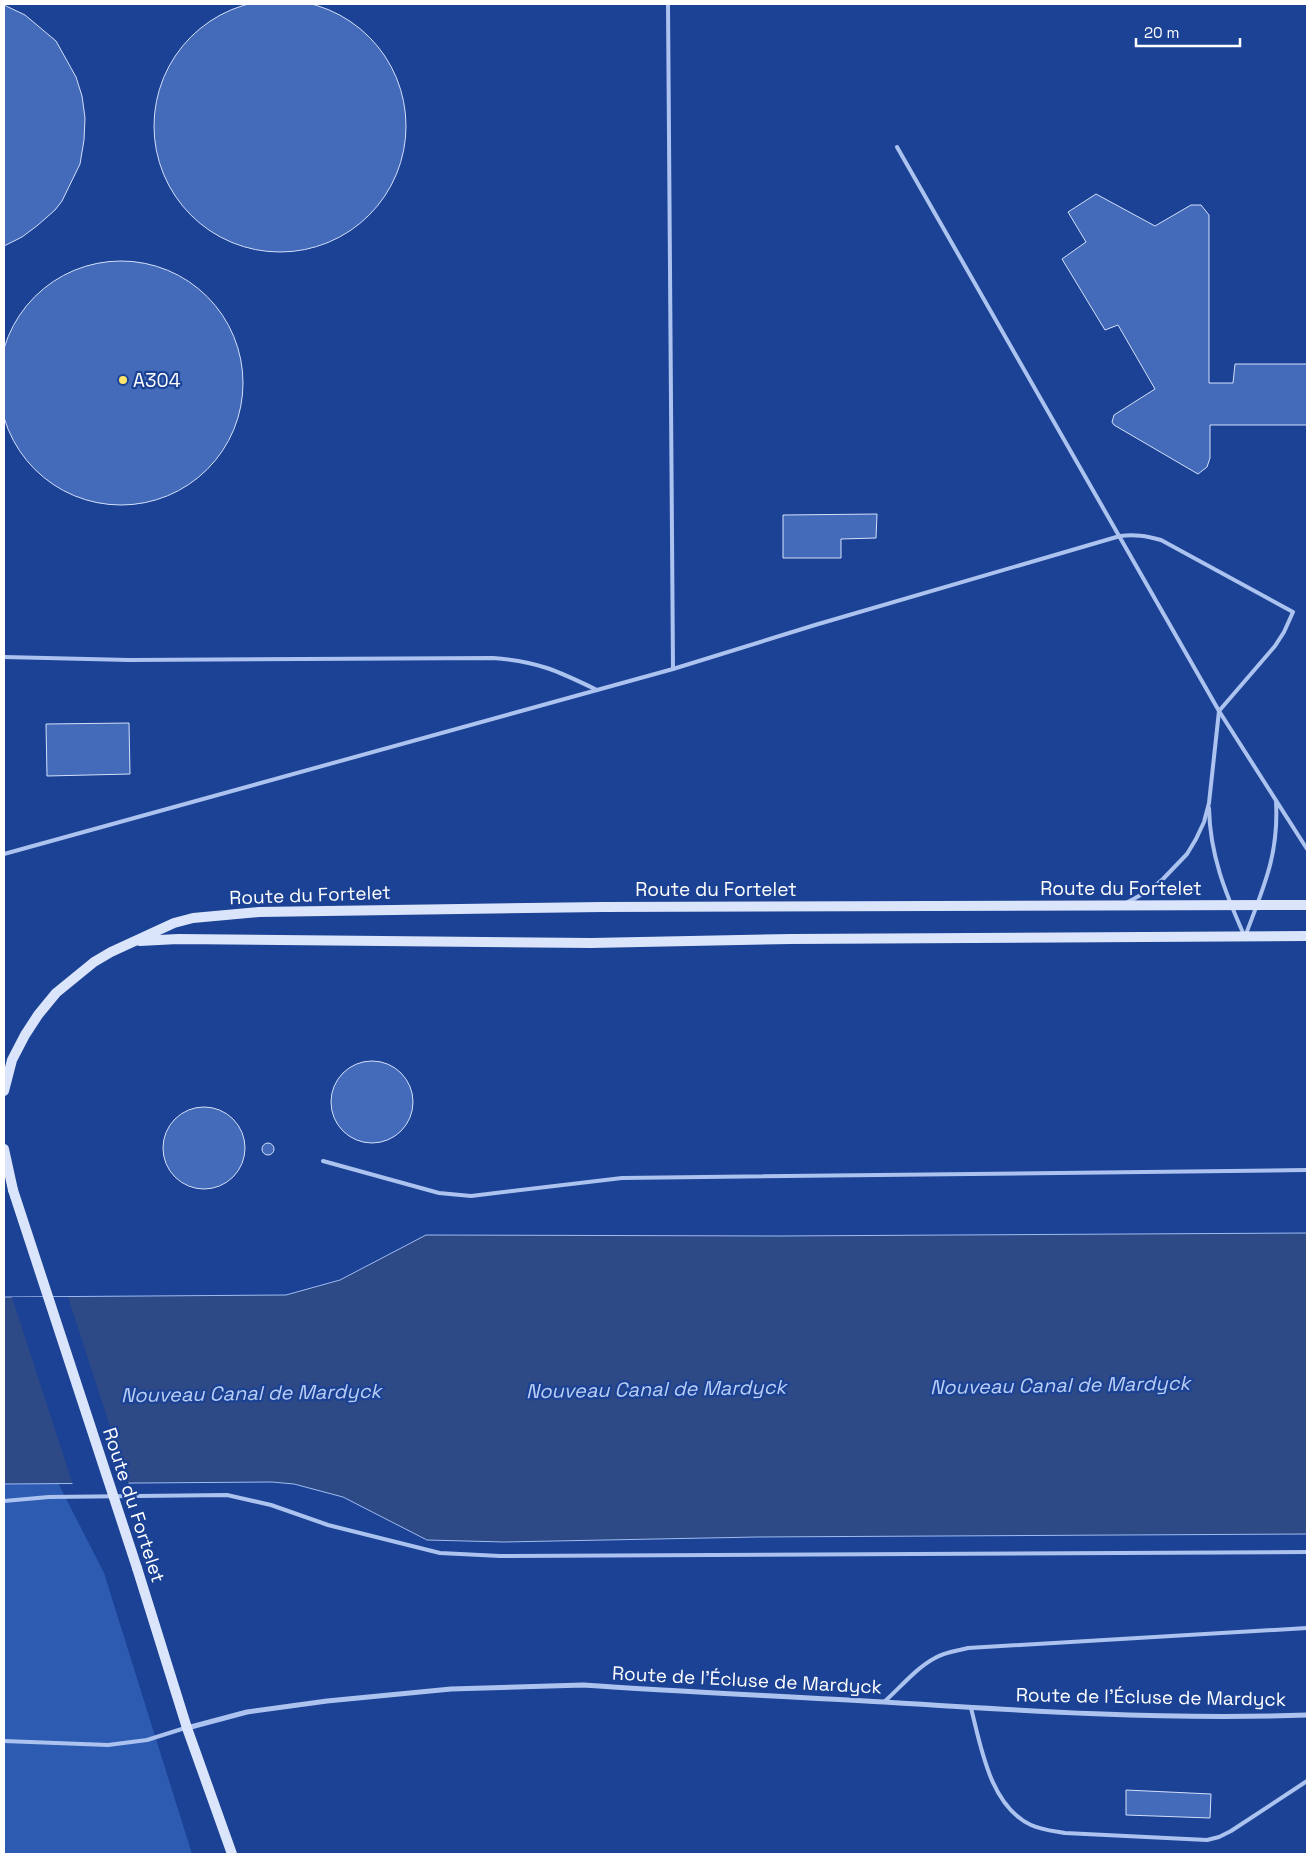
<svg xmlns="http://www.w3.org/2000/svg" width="1311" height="1858" font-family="'Space Grotesk',sans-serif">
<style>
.green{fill:#2e5bb2}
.water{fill:#2d4986;stroke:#a0bcf1}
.pier{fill:#1b4294}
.building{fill:#446bba;stroke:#d3e0fb}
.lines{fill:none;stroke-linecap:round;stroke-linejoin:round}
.service{stroke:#acc3ef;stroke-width:4}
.minor{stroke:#acc3ef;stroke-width:5}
.secondary{stroke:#dae4fb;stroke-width:10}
.secondary-bridge{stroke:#dae4fb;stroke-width:10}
.poi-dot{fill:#ffe56b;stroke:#1b4294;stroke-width:2}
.labels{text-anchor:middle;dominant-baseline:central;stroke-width:4.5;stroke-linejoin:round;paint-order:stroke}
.poi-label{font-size:19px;fill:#fff;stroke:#1b4294;text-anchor:start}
.street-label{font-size:19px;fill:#fff;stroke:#1b4294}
.water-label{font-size:20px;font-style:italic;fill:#b9cef6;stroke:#1b4294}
</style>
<rect width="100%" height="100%" fill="#1b4294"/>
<!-- green -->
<path class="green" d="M 58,1483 L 104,1573 L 192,1854 L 4,1854 L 4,1484 Z"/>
<!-- water -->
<path class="water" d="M 1307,1233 L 1307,1534 L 757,1537 L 504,1542 L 427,1540 L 343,1497 L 294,1484 L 272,1482 L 4,1484 L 4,1297 L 286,1295 L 340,1280 L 426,1235 L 778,1236 Z"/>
<!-- pier -->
<path class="pier" d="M 12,1297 L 68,1297 L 129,1485 L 73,1485 Z"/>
<!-- building -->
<g class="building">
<circle cx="280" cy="126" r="126"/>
<path d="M 4,5 L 25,15 L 56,41 L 76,77 L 82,96 L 85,118 L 84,140 L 80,164 L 62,201 L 55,210 L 38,225 L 22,237 L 4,246 Z"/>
<path d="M 1096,194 L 1155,226 L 1191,205 L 1201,205 L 1209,215 L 1209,383 L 1233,383 L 1235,364 L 1307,364 L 1307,425 L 1210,425 L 1210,458 L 1207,467 L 1198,474 L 1114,425 L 1112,422 L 1114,415 L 1155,389 L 1118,325 L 1105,330 L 1062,259 L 1086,242 L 1068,212 Z"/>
<circle cx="121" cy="383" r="122"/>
<path d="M 877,514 L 876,538 L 841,539 L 841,558 L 783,558 L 783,515 Z"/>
<path d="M 129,723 L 130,774 L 47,776 L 46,724 Z"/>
<circle cx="372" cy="1102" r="41"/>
<circle cx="204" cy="1148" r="41"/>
<circle cx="268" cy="1149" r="6"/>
<path d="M 1126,1790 L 1211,1794 L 1210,1818 L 1126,1815 Z"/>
</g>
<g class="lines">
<!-- service -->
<g class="service">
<path d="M 668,4 L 673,669"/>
<path d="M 897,147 L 1219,711 L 1307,849"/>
<path d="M 4,657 L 129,660 L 493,658 C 537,661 558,671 597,690"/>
<path d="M 1209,808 C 1210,855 1225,892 1244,935"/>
<path d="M 4,854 L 673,669 L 815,625 L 1120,536 C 1135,534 1146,536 1161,540 L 1293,612 L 1284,632 L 1275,646 L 1219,711 L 1209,803 L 1204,822 L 1196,839 L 1187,854 L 1163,879 L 1150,890 L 1126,903"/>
<path d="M 1246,934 C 1264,886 1279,854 1276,801"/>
<path d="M 323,1161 L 439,1193 L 471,1196 L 622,1178 L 1307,1170"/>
<path d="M 4,1501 L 49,1497 L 227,1495 L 271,1505 L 328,1525 L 440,1553 L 500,1556 L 1307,1552"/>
<path d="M 884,1702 C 900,1688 916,1668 935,1658 C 945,1652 957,1651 968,1648 L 1307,1628"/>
<path d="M 971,1708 C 981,1747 990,1806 1031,1825 C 1042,1830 1054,1831 1065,1833 L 1207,1840 L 1219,1837 L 1231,1831 L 1307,1781"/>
<path d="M 4,1741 L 108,1745 L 147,1740 L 185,1728"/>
</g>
<!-- minor -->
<path class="minor" d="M 187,1728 L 247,1712 L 327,1701 L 451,1689 L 583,1685 C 683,1692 784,1696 884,1702 C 1025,1711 1166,1720 1307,1715"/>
<!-- secondary -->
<g class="secondary">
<path d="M 140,941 L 178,939 L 591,943 L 791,939 L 1307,936"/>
<path d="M 4,1091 L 12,1060 L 25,1035 L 38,1015 L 56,993 L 94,962 L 111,952 L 174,923 L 193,918 L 259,912 L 602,907 L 1307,905"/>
<path d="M 4,1149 L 13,1190"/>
<path d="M 137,1568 L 187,1728 L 232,1854"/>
</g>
<!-- secondary-bridge -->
<path class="secondary-bridge" d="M 13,1190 L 137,1568"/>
</g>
<!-- markers -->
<circle class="poi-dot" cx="123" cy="380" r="5"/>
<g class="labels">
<!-- poi labels -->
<g class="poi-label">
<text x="133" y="380">A304</text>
</g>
<!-- street labels -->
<g class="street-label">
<text x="1121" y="888">Route du Fortelet</text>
<text x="716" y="889">Route du Fortelet</text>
<text transform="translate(310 895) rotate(-2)">Route du Fortelet</text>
<text transform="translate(134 1505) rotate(72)">Route du Fortelet</text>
<text transform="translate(747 1680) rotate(3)">Route de l'Écluse de Mardyck</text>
<text transform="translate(1151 1697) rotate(1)">Route de l'Écluse de Mardyck</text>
</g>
<!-- water labels -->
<g class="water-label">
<text transform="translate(1060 1385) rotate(-1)">Nouveau Canal de Mardyck</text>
<text transform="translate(656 1389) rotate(-1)">Nouveau Canal de Mardyck</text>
<text transform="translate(251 1393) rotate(-1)">Nouveau Canal de Mardyck</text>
</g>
</g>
<!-- border -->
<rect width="1311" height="1858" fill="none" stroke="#ffffff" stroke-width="10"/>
<!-- scale -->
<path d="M1136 38v8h104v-8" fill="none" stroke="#ffffff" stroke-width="2.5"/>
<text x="1144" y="38" font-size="15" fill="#ffffff" stroke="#1b4294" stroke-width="4" paint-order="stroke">20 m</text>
</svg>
